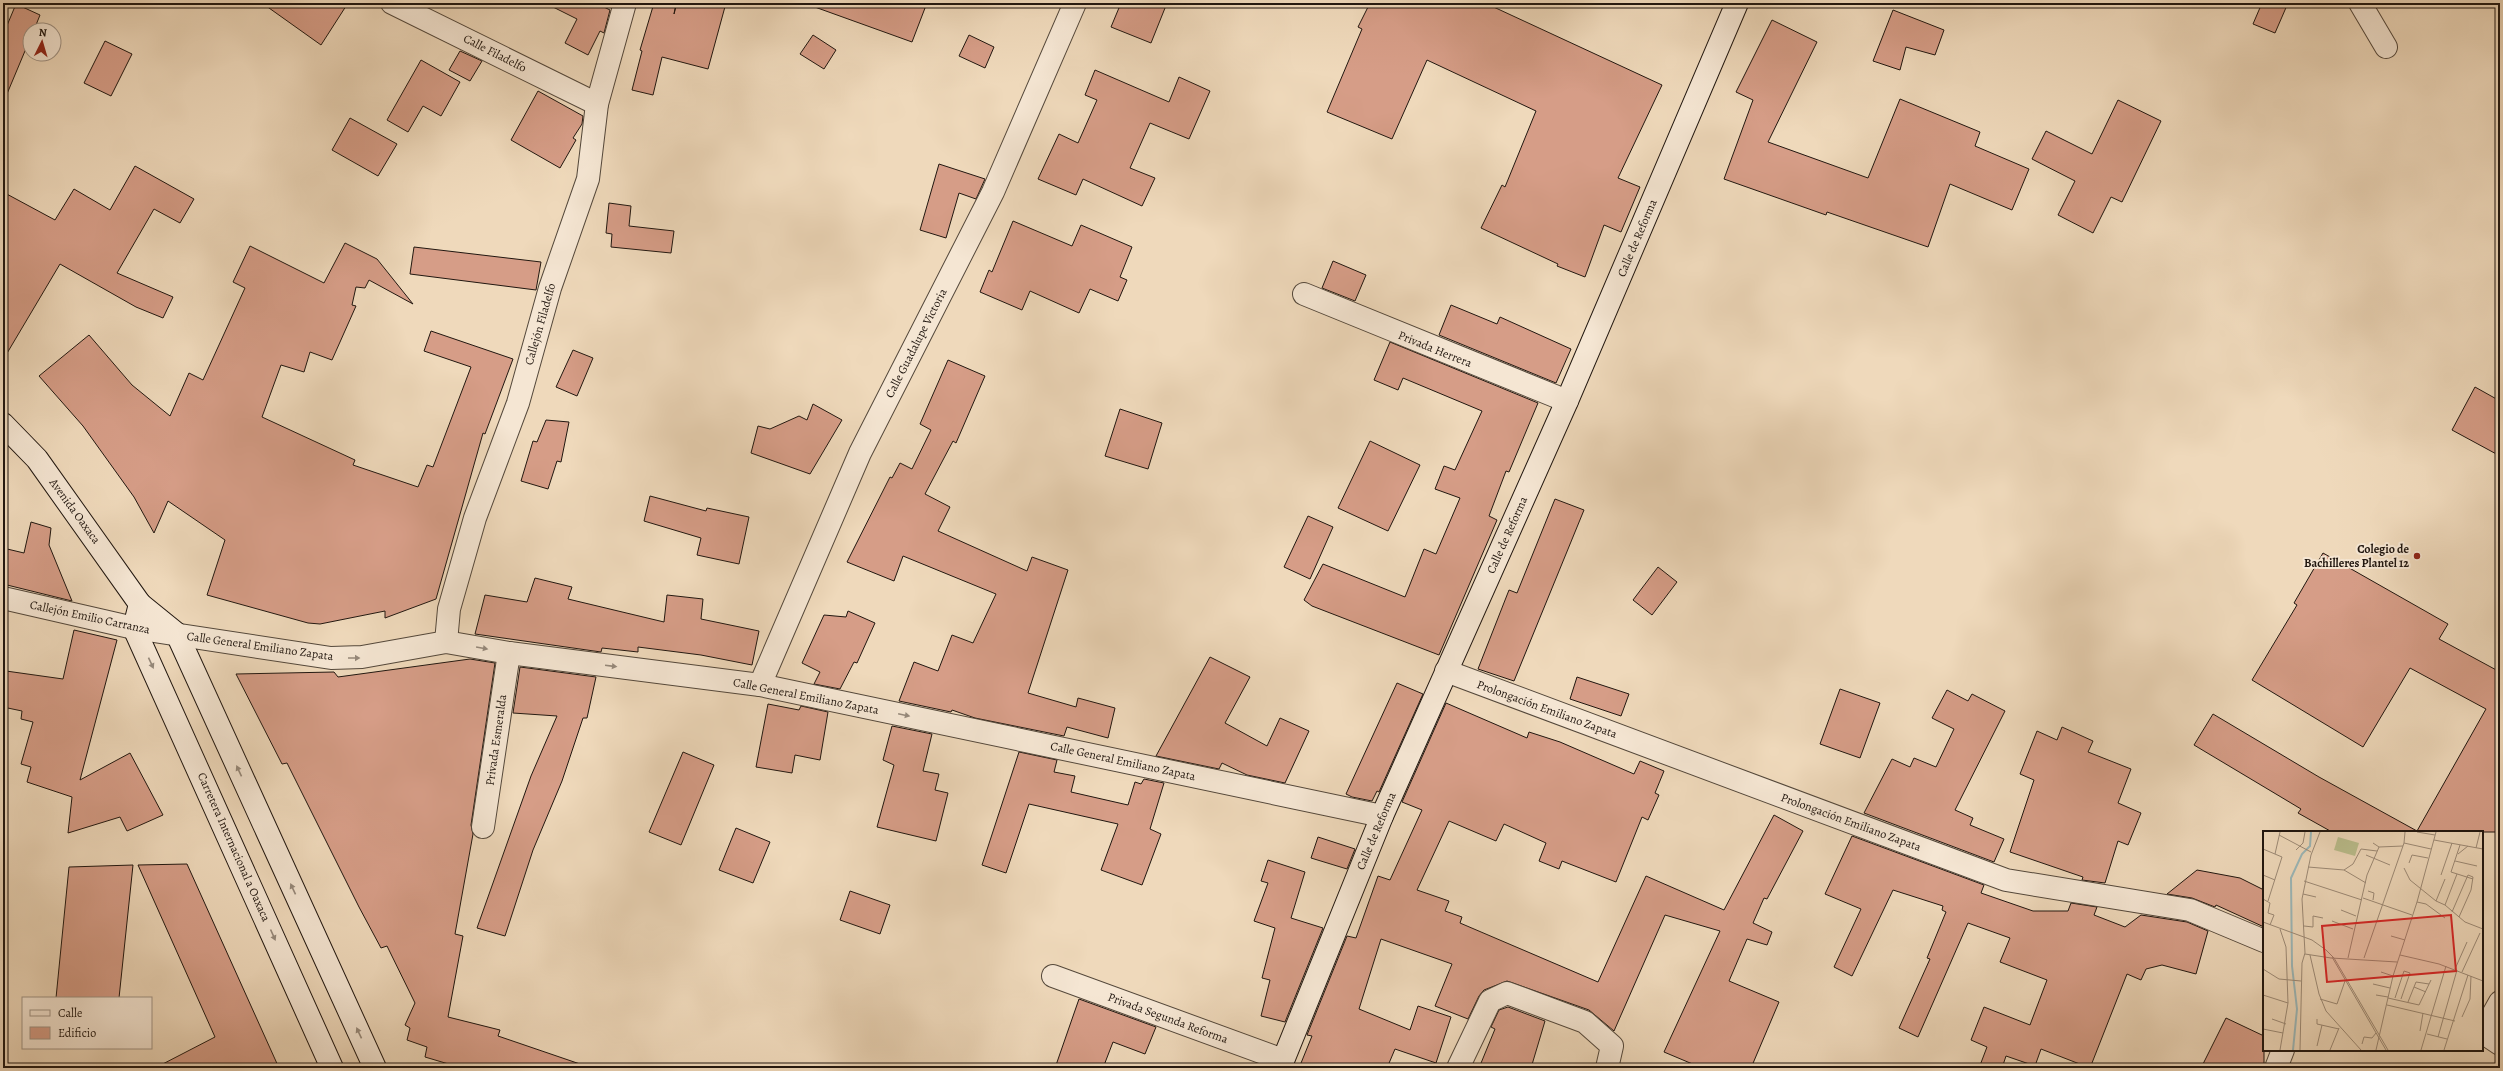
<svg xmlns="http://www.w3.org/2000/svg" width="2503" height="1071" font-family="Alegreya,serif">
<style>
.building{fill:#d69d87;stroke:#211710}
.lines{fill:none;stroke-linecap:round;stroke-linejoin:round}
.street-casing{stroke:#54483b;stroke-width:24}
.secondary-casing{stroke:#211710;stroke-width:24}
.street{stroke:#f5e6d3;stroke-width:22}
.secondary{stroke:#f5e6d3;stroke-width:22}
.oneway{fill:#96897b}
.poi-dot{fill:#8f2418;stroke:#f5e6d3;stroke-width:1.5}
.labels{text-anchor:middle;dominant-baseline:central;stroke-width:4;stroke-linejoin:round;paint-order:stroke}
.street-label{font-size:12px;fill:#211710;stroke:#f5e6d3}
.poi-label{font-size:12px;font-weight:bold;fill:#211710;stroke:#f5e6d3;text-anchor:end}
.inset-river{fill:none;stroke:#9cb8b9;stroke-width:2}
.inset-road{fill:none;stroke:#9d8b77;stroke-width:1}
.view{fill:#d62828;fill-opacity:0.15;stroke:#d62828;stroke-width:2}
.inset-edge{fill:none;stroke:#211710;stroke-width:2}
</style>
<rect width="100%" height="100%" fill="#efd9bb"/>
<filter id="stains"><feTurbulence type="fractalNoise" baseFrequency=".005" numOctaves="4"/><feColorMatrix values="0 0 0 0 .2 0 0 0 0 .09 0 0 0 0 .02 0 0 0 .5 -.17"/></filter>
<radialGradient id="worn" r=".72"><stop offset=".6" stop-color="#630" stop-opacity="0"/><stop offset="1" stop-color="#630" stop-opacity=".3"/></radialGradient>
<!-- building -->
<g class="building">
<path d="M 262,3 L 348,3 L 321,45 Z"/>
<path d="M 545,3 L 596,3 L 610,10 L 604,33 L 600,31 L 588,55 L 565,43 L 577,19 Z"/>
<path d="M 654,3 L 676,3 L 674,14 L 677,3 L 726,3 L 708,69 L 662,57 L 653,95 L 632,90 L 642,51 L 640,50 Z"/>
<path d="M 813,3 L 911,3 L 925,8 L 912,42 L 812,6 Z"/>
<path d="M 1121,3 L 1167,3 L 1151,43 L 1111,27 Z"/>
<path d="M 1370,3 L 1485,3 L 1662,85 L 1618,178 L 1640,187 L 1621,232 L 1604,225 L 1585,277 L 1557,266 L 1558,264 L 1481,228 L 1502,185 L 1505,187 L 1536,111 L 1427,60 L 1392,139 L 1327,112 L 1362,29 L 1358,27 Z"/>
<path d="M 2262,3 L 2288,3 L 2275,33 L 2253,24 Z"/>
<path d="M 16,4 L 40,15 L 34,30 L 30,30 L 30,39 L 4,101 L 3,35 Z"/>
<path d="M 1893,10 L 1944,30 L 1935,55 L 1906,47 L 1900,70 L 1873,61 Z"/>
<path d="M 1772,20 L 1817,42 L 1768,142 L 1868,178 L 1900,99 L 1980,132 L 1975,146 L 2029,169 L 2012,210 L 1950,184 L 1928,247 L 1827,212 L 1826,215 L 1724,179 L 1753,100 L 1736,92 Z"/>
<path d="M 813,35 L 836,50 L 824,69 L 800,54 Z"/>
<path d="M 969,35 L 994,47 L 985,68 L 959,56 Z"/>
<path d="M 105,41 L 132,54 L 111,96 L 84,83 Z"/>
<path d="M 460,51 L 482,61 L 470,81 L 449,70 Z"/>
<path d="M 421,60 L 460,82 L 441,116 L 423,106 L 408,132 L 387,120 Z"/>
<path d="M 1095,70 L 1169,102 L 1179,77 L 1210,91 L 1189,139 L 1150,123 L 1130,168 L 1155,178 L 1142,206 L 1083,179 L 1076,195 L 1038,179 L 1059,134 L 1078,143 L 1097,100 L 1085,95 Z"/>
<path d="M 538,91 L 583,116 L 582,124 L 573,138 L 576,140 L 560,168 L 511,140 Z"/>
<path d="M 2118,100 L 2161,121 L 2122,202 L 2111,197 L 2093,233 L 2058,215 L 2075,181 L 2032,159 L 2046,131 L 2092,154 Z"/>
<path d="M 350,118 L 397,144 L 378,176 L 332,150 Z"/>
<path d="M 939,164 L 985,179 L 976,199 L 959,193 L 946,238 L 920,230 Z"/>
<path d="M 135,166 L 194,199 L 180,223 L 154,209 L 117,273 L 173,297 L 163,318 L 136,307 L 60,264 L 3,360 L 3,192 L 55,220 L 74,189 L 110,210 Z"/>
<path d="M 609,203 L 631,206 L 629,226 L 674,231 L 671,253 L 611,247 L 612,234 L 606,233 Z"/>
<path d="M 1013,221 L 1072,246 L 1081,225 L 1132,247 L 1120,277 L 1127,280 L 1118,301 L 1090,289 L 1079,313 L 1030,291 L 1022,310 L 980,292 L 989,270 L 992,272 Z"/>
<path d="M 345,243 L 377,259 L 413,304 L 369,280 L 365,288 L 356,287 L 352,305 L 356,306 L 332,360 L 310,352 L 304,372 L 281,365 L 262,417 L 355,460 L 353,465 L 418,487 L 427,465 L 433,467 L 471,367 L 424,351 L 431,331 L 513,359 L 485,434 L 483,433 L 436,599 L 385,618 L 385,611 L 320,624 L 308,623 L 207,595 L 225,540 L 168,501 L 154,533 L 134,497 L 83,426 L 39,376 L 89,335 L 132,385 L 170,416 L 189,373 L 203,380 L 245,288 L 233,282 L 250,246 L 324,283 Z"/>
<path d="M 414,247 L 541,262 L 536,290 L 410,274 Z"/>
<path d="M 1333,261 L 1366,275 L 1355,301 L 1322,288 Z"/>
<path d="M 1451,305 L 1497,324 L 1500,317 L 1571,349 L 1556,383 L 1439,335 Z"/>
<path d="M 1390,342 L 1538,403 L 1509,472 L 1506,471 L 1489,516 L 1497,520 L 1439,655 L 1312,606 L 1304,600 L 1323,564 L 1405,597 L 1424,549 L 1436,554 L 1460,498 L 1435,489 L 1444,466 L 1455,470 L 1482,411 L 1403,378 L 1398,390 L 1374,380 Z"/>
<path d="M 573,350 L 593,358 L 577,396 L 556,387 Z"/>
<path d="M 948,360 L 985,376 L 956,443 L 953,441 L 925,494 L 950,507 L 938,531 L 1027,571 L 1032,557 L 1068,570 L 1028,693 L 1076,707 L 1078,698 L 1115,708 L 1108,738 L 1067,727 L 1064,736 L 975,718 L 952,710 L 951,712 L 899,701 L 914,662 L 938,671 L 952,635 L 973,643 L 996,594 L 903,556 L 894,581 L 847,562 L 890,477 L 892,478 L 900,463 L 912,469 L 931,430 L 920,424 Z"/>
<path d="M 2475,387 L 2500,401 L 2500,456 L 2452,430 Z"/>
<path d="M 813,404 L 842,420 L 810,474 L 751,453 L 758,426 L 770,429 L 799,416 L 807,420 Z"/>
<path d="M 1120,409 L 1162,423 L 1148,469 L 1105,456 Z"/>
<path d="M 546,420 L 569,422 L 561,462 L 557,461 L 548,489 L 521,481 L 533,441 L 537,442 Z"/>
<path d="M 1370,441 L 1420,465 L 1388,531 L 1338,508 Z"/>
<path d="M 650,496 L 706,511 L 707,508 L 749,517 L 739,564 L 697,555 L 701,538 L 644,521 Z"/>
<path d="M 1555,499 L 1584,510 L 1514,681 L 1478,669 L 1509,590 L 1517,593 Z"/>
<path d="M 1308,516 L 1333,527 L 1310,579 L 1284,567 Z"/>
<path d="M 31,522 L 51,528 L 49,545 L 72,601 L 3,584 L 3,548 L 24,553 Z"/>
<path d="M 2323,553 L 2448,624 L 2439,639 L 2500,672 L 2500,832 L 2332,832 L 2298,813 L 2301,809 L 2194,745 L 2213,714 L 2319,777 L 2417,831 L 2486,709 L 2410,668 L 2363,747 L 2252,680 L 2297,605 L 2294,603 Z"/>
<path d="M 1658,567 L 1677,582 L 1652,615 L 1633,600 Z"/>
<path d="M 535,578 L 572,587 L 568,599 L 664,622 L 667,595 L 703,599 L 701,619 L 759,631 L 752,665 L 701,655 L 638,647 L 638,652 L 602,648 L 601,652 L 475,634 L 485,595 L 527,602 Z"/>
<path d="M 848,611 L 875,623 L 857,663 L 854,662 L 840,689 L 814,684 L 820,672 L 802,663 L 824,615 L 846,617 Z"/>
<path d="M 74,630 L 117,640 L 80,780 L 130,753 L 163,815 L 127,831 L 120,817 L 68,833 L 72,797 L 27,782 L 31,767 L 21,764 L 33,722 L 21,719 L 22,711 L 3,707 L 3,683 L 6,671 L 63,679 Z"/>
<path d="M 1210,657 L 1250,677 L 1225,723 L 1267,746 L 1280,718 L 1309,731 L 1285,783 L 1247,775 L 1222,763 L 1219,769 L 1156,756 Z"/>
<path d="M 470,659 L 495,663 L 471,825 L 473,834 L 455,934 L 463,936 L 448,1017 L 500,1030 L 498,1036 L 580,1064 L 579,1068 L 462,1068 L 425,1057 L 427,1047 L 407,1040 L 410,1028 L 405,1025 L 415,1003 L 387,946 L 381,948 L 359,907 L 287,763 L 282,764 L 236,674 L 334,672 L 338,677 Z"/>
<path d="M 520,667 L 596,677 L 587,718 L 583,718 L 562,781 L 533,850 L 505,936 L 477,928 L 531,776 L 557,716 L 513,713 Z"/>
<path d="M 1577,677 L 1629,694 L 1621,716 L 1570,699 Z"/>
<path d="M 1397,683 L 1423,694 L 1379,792 L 1377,791 L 1372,801 L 1352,797 L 1346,794 Z"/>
<path d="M 1840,689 L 1880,703 L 1860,758 L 1820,744 Z"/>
<path d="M 1947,690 L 1968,701 L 1972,694 L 2005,711 L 1955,810 L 1973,818 L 1970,825 L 2004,839 L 1994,862 L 1864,813 L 1892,759 L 1910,767 L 1914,758 L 1936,767 L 1954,729 L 1932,718 Z"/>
<path d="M 1446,703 L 1527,738 L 1529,732 L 1560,742 L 1634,774 L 1640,761 L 1664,771 L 1655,793 L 1659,795 L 1648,820 L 1642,817 L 1616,882 L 1562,861 L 1559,869 L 1539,861 L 1546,843 L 1504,824 L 1496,841 L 1449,821 L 1417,890 L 1449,901 L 1445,911 L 1462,917 L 1460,923 L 1598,982 L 1646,876 L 1724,910 L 1774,815 L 1803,831 L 1767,899 L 1764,898 L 1753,923 L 1772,932 L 1767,945 L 1747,939 L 1729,981 L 1779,1002 L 1751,1068 L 1702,1068 L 1664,1052 L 1720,931 L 1665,915 L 1614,1031 L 1589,1010 L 1507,981 L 1484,990 L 1479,996 L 1468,1019 L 1435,1006 L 1452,964 L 1381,939 L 1359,1009 L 1410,1030 L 1418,1006 L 1451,1017 L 1436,1063 L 1395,1049 L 1387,1068 L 1299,1068 L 1312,1036 L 1307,1035 L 1347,936 L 1356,938 L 1378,876 L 1390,880 L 1422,810 L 1402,802 Z"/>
<path d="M 768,704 L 799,710 L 801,706 L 828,712 L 820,760 L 795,755 L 792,773 L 756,767 Z"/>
<path d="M 892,726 L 932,734 L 923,771 L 939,774 L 935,790 L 948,793 L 936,841 L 877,827 L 894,765 L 883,760 Z"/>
<path d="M 2062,727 L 2093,741 L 2088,752 L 2131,769 L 2118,803 L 2141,813 L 2128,845 L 2118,841 L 2105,883 L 2082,880 L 2083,877 L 2010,852 L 2034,780 L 2020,774 L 2037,731 L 2057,740 Z"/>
<path d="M 683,752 L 714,765 L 681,845 L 649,832 Z"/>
<path d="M 1019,752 L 1057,760 L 1054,772 L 1075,776 L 1071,792 L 1128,805 L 1135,782 L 1141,784 L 1144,779 L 1164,783 L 1150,829 L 1161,834 L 1142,885 L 1101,870 L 1118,824 L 1029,804 L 1006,873 L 982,865 Z"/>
<path d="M 736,828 L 770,842 L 753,883 L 719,870 Z"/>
<path d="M 1852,836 L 1984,885 L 1981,893 L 2033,911 L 2068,911 L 2071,903 L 2097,907 L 2094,915 L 2125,927 L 2141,915 L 2187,922 L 2208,931 L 2196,974 L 2162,965 L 2146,969 L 2141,980 L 2127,974 L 2090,1068 L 2041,1049 L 2035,1066 L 2006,1056 L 2002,1068 L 1979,1068 L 1987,1047 L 1971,1040 L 1984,1007 L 2030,1025 L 2047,980 L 2000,962 L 2010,938 L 1968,923 L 1918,1037 L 1899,1028 L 1930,959 L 1927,958 L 1946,912 L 1942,910 L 1943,906 L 1893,890 L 1852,976 L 1834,967 L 1861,909 L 1825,894 Z"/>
<path d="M 1318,837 L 1355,849 L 1347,869 L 1311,858 Z"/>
<path d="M 1268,860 L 1305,872 L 1291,918 L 1323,928 L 1285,1022 L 1261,1016 L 1270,980 L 1262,978 L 1275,928 L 1254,921 L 1268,883 L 1261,881 Z"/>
<path d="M 187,864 L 279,1068 L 155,1068 L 215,1037 L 138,865 Z"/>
<path d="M 133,865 L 119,998 L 56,998 L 69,867 Z"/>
<path d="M 2197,870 L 2240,878 L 2264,890 L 2264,927 L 2216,905 L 2215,907 L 2192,898 L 2167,894 Z"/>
<path d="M 850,891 L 890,905 L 880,934 L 840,920 Z"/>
<path d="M 1079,999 L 1156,1027 L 1145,1054 L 1113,1042 L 1103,1068 L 1055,1068 Z"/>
<path d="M 1508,1007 L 1545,1021 L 1531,1068 L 1479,1068 L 1495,1029 L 1491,1027 L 1499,1010 Z"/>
<path d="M 2226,1018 L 2264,1036 L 2264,1068 L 2201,1068 Z"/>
</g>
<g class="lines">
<!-- street casing -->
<g class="street-casing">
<g id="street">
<path d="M 392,3 L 597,104"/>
<path d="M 2360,3 L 2386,47"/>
<path d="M 1304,294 L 1567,401"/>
<path d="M 3,598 L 134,628 L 331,658 L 362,657 L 446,642 L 509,653 L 760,685 L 1382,816"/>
<path d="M 446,642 L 449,609 L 475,518 L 518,403 L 550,288 L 588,179 L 597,104 L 625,3"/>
<path d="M 1446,671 L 2006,880 L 2190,910 L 2264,941"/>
<path d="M 760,685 L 860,453 L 993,192 L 1075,3"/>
<path d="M 483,827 L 509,653"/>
<path d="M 1053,976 L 1283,1060"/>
<path d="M 2482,1032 L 2500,1044"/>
<path d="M 2483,1032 L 2500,1002"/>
<path d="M 1458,1068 L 1490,1001 L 1507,993 L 1585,1022 L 1612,1046 L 1607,1068"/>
<path d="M 2276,1068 L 2283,1050"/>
</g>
</g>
<!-- secondary casing -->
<g class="secondary-casing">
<g id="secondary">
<path d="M 3,424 L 37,459 L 140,604 L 177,634 L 375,1068"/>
<path d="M 140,604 L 134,628 L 332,1068"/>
<path d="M 1280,1068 L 1382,816 L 1567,401 L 1737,3"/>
</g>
</g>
<!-- street -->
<use href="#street" class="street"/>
<!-- secondary -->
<use href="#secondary" class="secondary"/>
</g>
<!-- one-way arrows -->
<defs><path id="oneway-solid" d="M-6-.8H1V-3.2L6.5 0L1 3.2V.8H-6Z"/></defs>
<g class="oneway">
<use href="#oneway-solid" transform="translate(482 648) rotate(10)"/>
<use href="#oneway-solid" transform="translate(354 658)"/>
<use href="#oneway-solid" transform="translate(151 663) rotate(65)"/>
<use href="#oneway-solid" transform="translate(611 666) rotate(7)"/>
<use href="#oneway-solid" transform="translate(904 715) rotate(12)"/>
<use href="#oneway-solid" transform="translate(239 771) rotate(-115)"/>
<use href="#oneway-solid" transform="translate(293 889) rotate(-115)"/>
<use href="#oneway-solid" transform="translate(273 935) rotate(66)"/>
<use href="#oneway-solid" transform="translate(359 1033) rotate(-115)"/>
</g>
<!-- markers -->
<circle class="poi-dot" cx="2417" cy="556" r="4"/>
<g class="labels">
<!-- street labels -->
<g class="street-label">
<text transform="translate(495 53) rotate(27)">Calle Filadelfo</text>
<text transform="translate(1637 238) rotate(-67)">Calle de Reforma</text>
<text transform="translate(540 324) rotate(-74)">Callejón Filadelfo</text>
<text transform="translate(916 343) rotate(-63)">Calle Guadalupe Victoria</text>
<text transform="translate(1435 349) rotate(22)">Privada Herrera</text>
<text transform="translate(75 511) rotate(54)">Avenida Oaxaca</text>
<text transform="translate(1507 535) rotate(-66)">Calle de Reforma</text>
<text transform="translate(90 617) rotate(12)">Callejón Emilio Carranza</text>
<text transform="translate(260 646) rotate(8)">Calle General Emiliano Zapata</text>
<text transform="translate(806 696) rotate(11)">Calle General Emiliano Zapata</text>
<text transform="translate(1547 709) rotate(20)">Prolongación Emiliano Zapata</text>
<text transform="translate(496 740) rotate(-82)">Privada Esmeralda</text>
<text transform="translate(1123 761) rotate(12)">Calle General Emiliano Zapata</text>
<text transform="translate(1851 822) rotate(20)">Prolongación Emiliano Zapata</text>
<text transform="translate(1376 831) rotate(-67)">Calle de Reforma</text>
<text transform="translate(234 847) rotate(66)">Carretera Internacional a Oaxaca</text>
<text transform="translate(1168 1018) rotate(20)">Privada Segunda Reforma</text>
</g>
<!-- poi labels -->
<g class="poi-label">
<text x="2409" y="549">Colegio de<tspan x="2409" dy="14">Bachilleres Plantel 12</tspan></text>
</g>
</g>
<!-- overview -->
<g transform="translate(2263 831)">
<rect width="220" height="220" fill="#efd9bb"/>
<path d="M 75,6 L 96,12 L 92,25 L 71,19 Z" fill="#bbbf8e"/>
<path class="inset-river" d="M 30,219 L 34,178 L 29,135 L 28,47 L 39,23 L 47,15 L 48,1"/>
<path class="inset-road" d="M 154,1 L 172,4M 16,4 L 48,21M 171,9 L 220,18M 141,12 L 168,18M 197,14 L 188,41 L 210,48M 116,16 L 140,15M 213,17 L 217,1M 0,18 L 19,26 L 5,70M 33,19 L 40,12 L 42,1M 12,23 L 17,1M 195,23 L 205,15M 103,24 L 127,34M 192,30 L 214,35M 146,32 L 149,24 L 165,27M 45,36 L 81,39 L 103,52M 141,37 L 147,49 L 173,70 L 182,74 L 202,91 L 220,98M 81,39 L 90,33 L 98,18 L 114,20M 0,44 L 12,49M 178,44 L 189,12M 41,50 L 99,69M 105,60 L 111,62 L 110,69M 40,63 L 53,66M 100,67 L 149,84M 0,68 L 7,72 L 5,82 L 11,84 L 7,94M 173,70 L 182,48M 154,71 L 163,73 L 182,87M 182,74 L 194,43M 78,79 L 93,85M 189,81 L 205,44 L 210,46 L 208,59 L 196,86M 69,90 L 90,98M 0,91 L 49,109 L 63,119 L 71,127 L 125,219M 41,95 L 50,96 L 50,85 L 60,87M 128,105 L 142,109M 42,123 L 68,127 L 134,131M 47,124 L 56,163 L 63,180 L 98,219M 137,124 L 176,133 L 220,150M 69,126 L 123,219M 85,127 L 104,44 L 116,16 L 110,12M 101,127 L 141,12 L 142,1M 0,138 L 16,148 L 38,150M 192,138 L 204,111M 118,141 L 130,145M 199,141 L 217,102M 110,153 L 127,157M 151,156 L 163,161M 0,164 L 25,172M 113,164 L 125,166M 125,167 L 156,174 L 168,149M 132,167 L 141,140 L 147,142 L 138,168M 57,168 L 74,173 L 82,150M 145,171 L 153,151 L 166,153M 124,174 L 192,190M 199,186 L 207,168 L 208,145M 9,188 L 23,193M 54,188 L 54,193 L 76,198M 0,198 L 20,202M 157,200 L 160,182M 164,203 L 184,208M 175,206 L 194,139M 99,213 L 101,206 L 109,207 L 113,202M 54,215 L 59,194M 17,219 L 25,172 L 23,116 L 17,98M 37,219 L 39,132 L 42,122 L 39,68 L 48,24 L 57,1M 67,219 L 76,197M 113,219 L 130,145 L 154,71 L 173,1M 158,219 L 183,135M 181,219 L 205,144"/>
<path class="view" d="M 188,84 L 193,140 L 64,151 L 59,95 Z"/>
<rect width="220" height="220" class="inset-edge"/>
</g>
<!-- margin -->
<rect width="2503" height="1071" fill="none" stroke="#efd9bb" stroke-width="16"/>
<rect x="4" y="4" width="2495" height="1063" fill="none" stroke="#211710" stroke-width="2"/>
<rect x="8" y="8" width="2487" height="1055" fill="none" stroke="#211710"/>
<!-- legend -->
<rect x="22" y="997" width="130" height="52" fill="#f5e6d3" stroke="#a09385"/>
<rect x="30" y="1010" width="20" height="6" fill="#f5e6d3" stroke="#a09385"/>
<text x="58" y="1017" font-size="12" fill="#211710">Calle</text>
<rect x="30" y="1027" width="20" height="12" fill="#d69d87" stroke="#a09385"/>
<text x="58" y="1037" font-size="12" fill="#211710">Edificio</text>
<!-- north arrow -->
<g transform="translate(42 42) rotate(5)"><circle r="19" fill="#f5e6d3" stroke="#a09385"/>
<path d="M0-3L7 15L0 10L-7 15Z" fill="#8f2418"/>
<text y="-6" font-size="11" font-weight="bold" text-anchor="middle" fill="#211710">N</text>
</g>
<rect width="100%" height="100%" filter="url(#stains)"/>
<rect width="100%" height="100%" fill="url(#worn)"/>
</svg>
